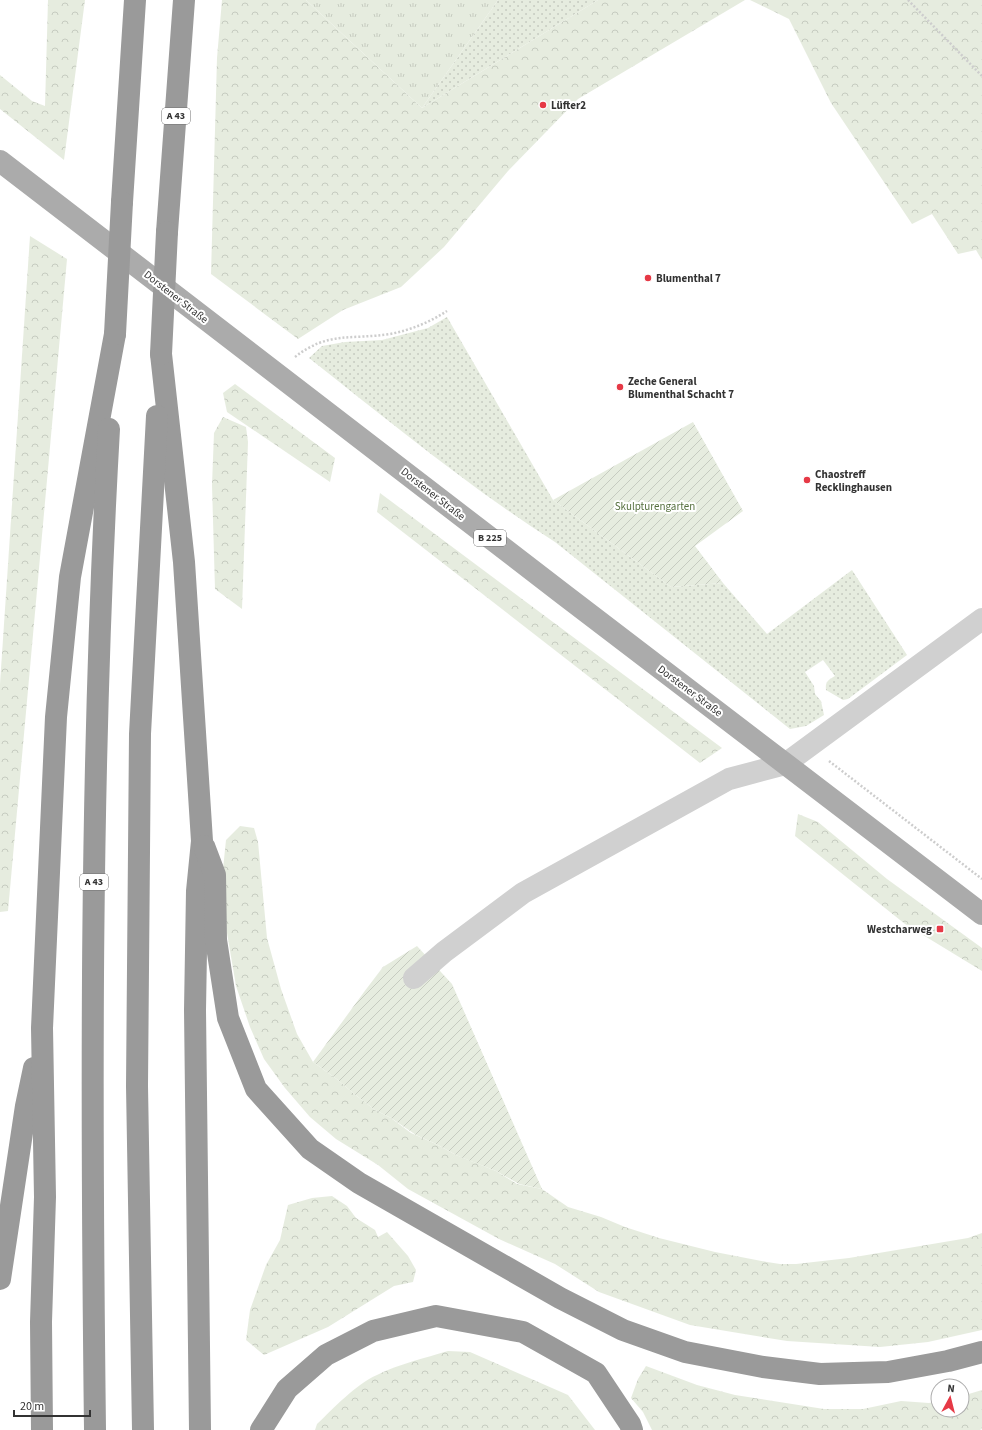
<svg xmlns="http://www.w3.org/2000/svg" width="982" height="1430" font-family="'Source Sans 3',sans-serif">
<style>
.grass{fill:url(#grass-dots)}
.forest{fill:url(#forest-crowns)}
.park{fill:url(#park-tufts)}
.garden{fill:url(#garden-furrows)}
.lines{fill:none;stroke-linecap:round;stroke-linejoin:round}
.path{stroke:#cdcdcd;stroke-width:2.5;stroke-dasharray:2 2;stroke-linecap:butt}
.minor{stroke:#d0d0d0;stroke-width:22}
.major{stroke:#ababab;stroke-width:22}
.highway{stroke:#9a9a9a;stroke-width:22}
.highway-bridge{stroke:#9a9a9a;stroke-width:22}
.poi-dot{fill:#e63946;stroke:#fff;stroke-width:1.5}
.labels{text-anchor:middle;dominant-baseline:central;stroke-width:4;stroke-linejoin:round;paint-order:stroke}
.shield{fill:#fff;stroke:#707070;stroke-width:1}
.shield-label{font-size:10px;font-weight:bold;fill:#333}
.poi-label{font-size:11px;font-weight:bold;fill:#333;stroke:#fff;text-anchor:start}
.street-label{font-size:11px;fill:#333;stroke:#fff}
.park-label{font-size:11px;fill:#56703f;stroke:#fff}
</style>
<defs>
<pattern id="grass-dots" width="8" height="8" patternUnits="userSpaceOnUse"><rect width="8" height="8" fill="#e6ecdf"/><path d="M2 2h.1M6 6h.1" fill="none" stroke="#c6cbc0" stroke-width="1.8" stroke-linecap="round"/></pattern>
<pattern id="forest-crowns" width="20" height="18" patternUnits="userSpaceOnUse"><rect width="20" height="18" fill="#e6ecdf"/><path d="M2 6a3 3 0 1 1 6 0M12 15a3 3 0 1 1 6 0" fill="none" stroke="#c6cbc0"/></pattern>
<pattern id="park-tufts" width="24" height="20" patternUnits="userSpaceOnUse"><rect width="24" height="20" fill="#e6ecdf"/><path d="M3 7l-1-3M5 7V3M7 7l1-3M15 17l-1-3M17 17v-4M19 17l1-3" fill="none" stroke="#c6cbc0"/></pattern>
<pattern id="garden-furrows" width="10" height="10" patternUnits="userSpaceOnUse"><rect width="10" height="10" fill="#e6ecdf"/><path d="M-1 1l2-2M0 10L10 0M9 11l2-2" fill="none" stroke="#c6cbc0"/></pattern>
</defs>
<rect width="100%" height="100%" fill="#fff"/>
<!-- grass -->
<g class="grass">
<path d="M 498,0 L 598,0 L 422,108 Z"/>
<path d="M 447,317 L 553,500 L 671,587 L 723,583 L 767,634 L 852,570 L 907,655 L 848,699 L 843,700 L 826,690 C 825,682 828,680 835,676 L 823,660 L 805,672 L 814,686 L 815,694 L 821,701 L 824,715 L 806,726 L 790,729 L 555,542 C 469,487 389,421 309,358 L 322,346 L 345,342 L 382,340 L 428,328 Z"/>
</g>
<!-- forest -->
<g class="forest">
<path d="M 48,0 L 85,0 L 64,160 L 0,109 L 0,75 L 32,101 L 45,106 Z"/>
<path d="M 222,0 L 306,0 L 422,108 L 598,0 L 745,0 L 578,99 L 508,171 L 444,247 L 401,287 L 343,310 L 298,339 L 211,274 L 217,58 Z"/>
<path d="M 750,0 L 982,0 L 982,260 L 976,250 L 958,254 L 932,214 L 912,224 L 831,103 L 789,19 Z"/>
<path d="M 30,236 L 67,259 L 8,911 L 0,912 L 0,684 Z"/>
<path d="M 235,384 L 335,458 L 330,482 L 227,412 L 223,393 Z"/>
<path d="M 223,417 L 246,427 L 248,442 L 242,609 L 215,589 L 212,485 L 214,433 Z"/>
<path d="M 380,493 L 722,748 L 700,763 L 377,512 Z"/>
<path d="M 798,814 L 818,822 L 887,879 L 982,948 L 982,971 L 905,924 L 795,836 Z"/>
<path d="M 240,826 L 254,828 L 258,842 L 267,938 L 281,989 L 297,1034 L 313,1062 L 338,1080 L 353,1093 L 375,1110 L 391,1118 L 411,1133 L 436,1144 L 456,1155 L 496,1171 L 517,1184 L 542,1189 L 568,1207 L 601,1217 L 625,1227 L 659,1238 L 715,1252 L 767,1262 L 780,1264 L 796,1264 L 849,1258 L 968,1238 L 982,1233 L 982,1330 L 928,1342 L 880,1347 L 787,1341 L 690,1325 L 599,1292 L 555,1264 L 499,1239 L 408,1189 L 378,1165 L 336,1139 L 310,1117 L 285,1088 L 264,1059 L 250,1027 L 236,986 L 226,927 L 223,869 L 226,840 Z"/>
<path d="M 332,1196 L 347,1206 L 356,1218 L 375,1230 L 378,1237 L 387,1232 L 408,1256 L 416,1270 L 413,1282 L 394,1286 L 328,1327 L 264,1355 L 246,1340 L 250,1310 L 266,1265 L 280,1240 L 288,1205 L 312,1198 Z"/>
<path d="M 448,1351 L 470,1352 L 568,1395 L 595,1430 L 315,1430 L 317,1424 C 334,1408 356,1384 377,1375 C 399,1364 425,1358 448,1351 Z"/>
<path d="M 646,1366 L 697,1385 L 735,1395 L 824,1409 L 863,1409 L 901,1401 L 929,1403 L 938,1401 L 938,1410 L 962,1410 L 962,1396 L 982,1390 L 982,1429 L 980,1430 L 652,1430 L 643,1412 L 631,1398 L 638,1379 Z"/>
</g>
<!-- park -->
<path class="park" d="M 306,0 L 498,0 L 422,108 Z"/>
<!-- garden -->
<g class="garden">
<path d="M 693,422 L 743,511 L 695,546 L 723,583 L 671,587 L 553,500 Z"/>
<path d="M 417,946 L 452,984 L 542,1189 L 519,1184 L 496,1171 L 458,1156 L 436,1144 L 416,1135 L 391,1118 L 375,1110 L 353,1093 L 338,1080 L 313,1062 L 364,992 L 383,967 Z"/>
</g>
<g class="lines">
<!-- path -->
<g class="path">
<path d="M 908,0 L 982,76"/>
<path d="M 295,357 C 328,331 352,340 390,334 C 411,330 430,322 447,311"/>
<path d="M 829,761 L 982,879"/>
</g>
<!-- minor -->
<path class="minor" d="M 414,978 L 444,952 L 523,893 L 729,779 L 785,764 L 982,619"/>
<!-- major -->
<path class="major" d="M 0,161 L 563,594 L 982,914"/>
<!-- highway -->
<g class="highway">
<path d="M 122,202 L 135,0"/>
<path d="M 167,232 L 184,0"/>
<path d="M 161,354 L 184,562 L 202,841 L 197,891 L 195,1010 L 200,1430"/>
<path d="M 204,846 L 215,875 L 216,940 L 228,1018 L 256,1089 L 310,1149 L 359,1183 L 560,1298 L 623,1330 L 685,1352 L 763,1367 L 820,1374 L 888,1372 L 948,1361 L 982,1352"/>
<path d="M 0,1279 L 26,1106 L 34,1068"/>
<path d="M 42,1430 L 41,1322 L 45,1197 L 42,1028 L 56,717 L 70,577 L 115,334"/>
<path d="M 95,1430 C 91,1096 90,763 109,429"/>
<path d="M 143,1430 L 137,1086 L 140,734 L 157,416"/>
<path d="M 261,1430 L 287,1389 L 326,1355 L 373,1331 L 436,1316 L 523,1332 L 596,1373 L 630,1424 L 632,1430"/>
</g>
<!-- highway-bridge -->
<g class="highway-bridge">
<path d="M 115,334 L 122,202"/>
<path d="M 161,354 L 167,232"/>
</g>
</g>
<!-- markers -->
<g class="poi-dot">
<circle cx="543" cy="105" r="4"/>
<circle cx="648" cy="278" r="4"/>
<circle cx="620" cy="387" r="4"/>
<circle cx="807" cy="480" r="4"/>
<rect x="936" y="925" width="8" height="8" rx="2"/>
</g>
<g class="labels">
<!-- shield labels -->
<g class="shield">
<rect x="162" y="108" width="28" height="16" rx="3"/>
<rect x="474" y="530" width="32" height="16" rx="3"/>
<rect x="80" y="874" width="28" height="16" rx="3"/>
</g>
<g class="shield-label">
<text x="176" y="116">A 43</text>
<text x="490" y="538">B 225</text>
<text x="94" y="882">A 43</text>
</g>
<!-- poi labels -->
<g class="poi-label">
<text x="551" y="105">Lüfter2</text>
<text x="656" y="278">Blumenthal 7</text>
<text x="628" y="381">Zeche General<tspan x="628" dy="13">Blumenthal Schacht 7</tspan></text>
<text x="815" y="474">Chaostreff<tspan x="815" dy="13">Recklinghausen</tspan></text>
<text x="932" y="929" text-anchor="end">Westcharweg</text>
</g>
<!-- street labels -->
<g class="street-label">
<text transform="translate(176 297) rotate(38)">Dorstener Straße</text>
<text transform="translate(433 494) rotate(38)">Dorstener Straße</text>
<text transform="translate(690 691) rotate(37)">Dorstener Straße</text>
</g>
<!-- park labels -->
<g class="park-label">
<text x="655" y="506">Skulpturengarten</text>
</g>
</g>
<!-- north arrow -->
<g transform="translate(950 1398) rotate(7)"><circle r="19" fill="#ffffff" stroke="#adadad"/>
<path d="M0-3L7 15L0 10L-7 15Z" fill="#e63946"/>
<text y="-6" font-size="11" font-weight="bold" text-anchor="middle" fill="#333333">N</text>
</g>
<!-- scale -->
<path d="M14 1410v6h76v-6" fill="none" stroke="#333333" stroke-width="2"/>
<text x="20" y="1410" font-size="12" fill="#333333" stroke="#ffffff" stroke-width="3" paint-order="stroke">20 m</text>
</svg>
